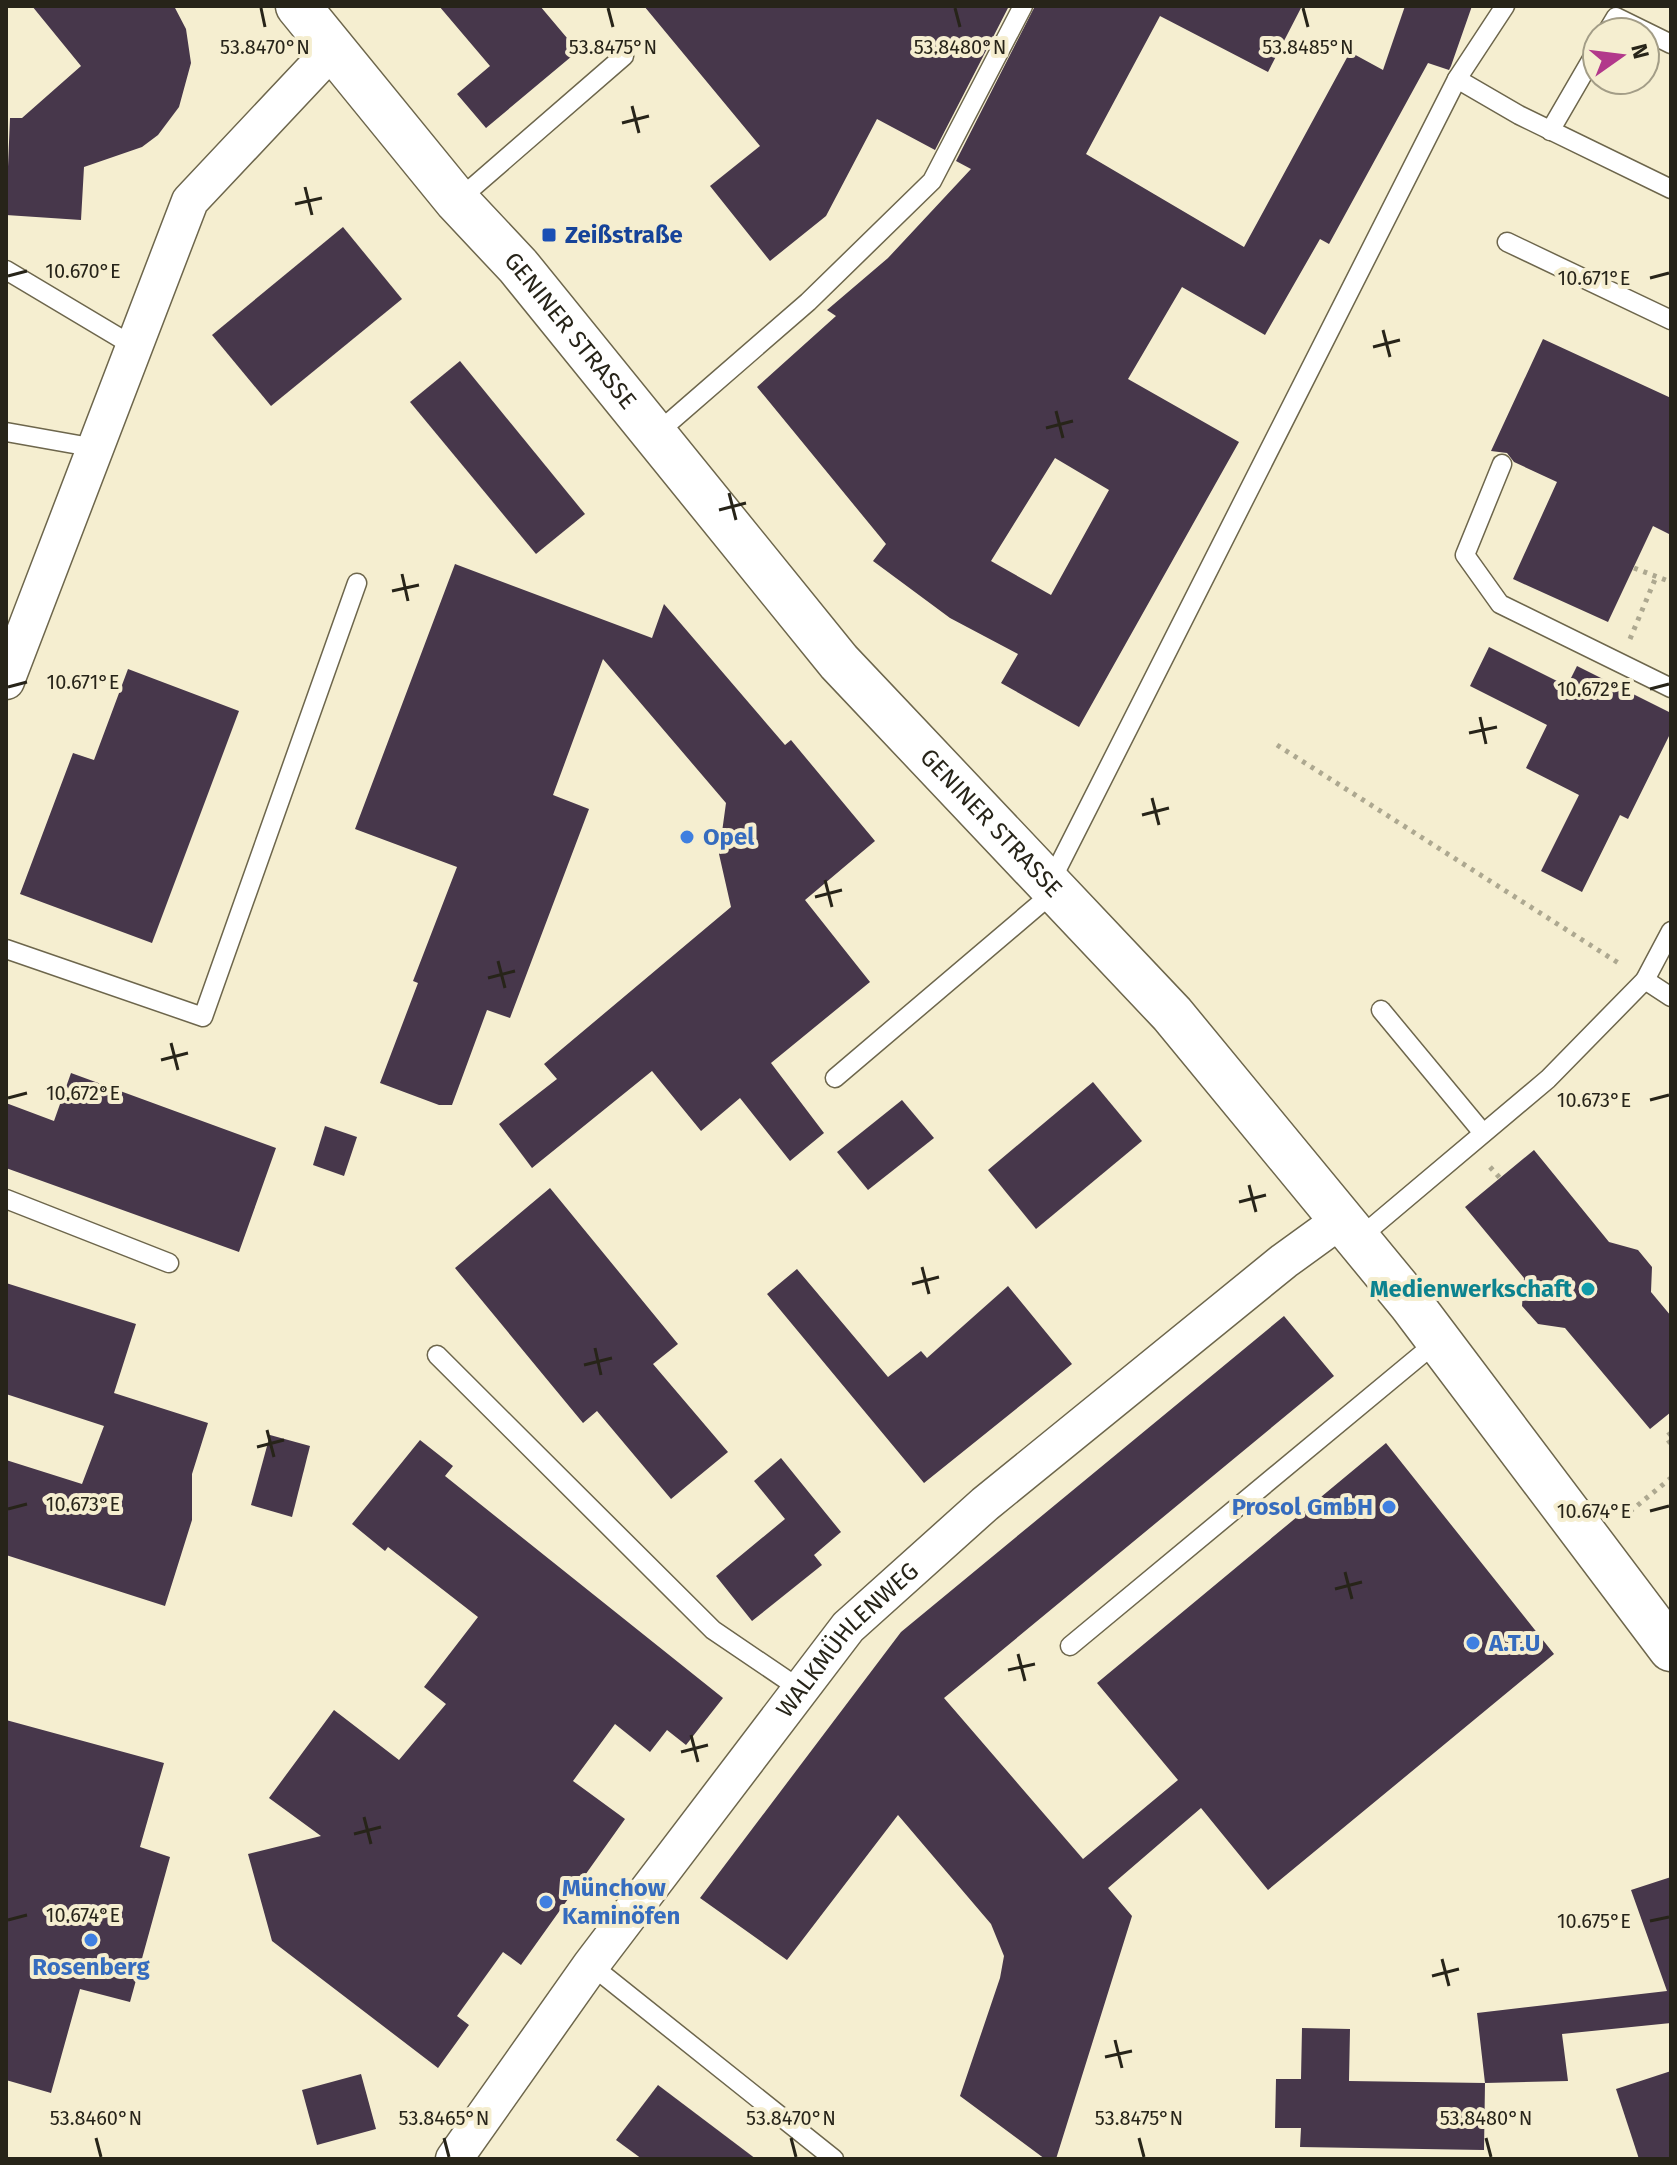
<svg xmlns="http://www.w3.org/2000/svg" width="1677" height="2165" font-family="'Fira Sans',sans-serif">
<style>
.building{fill:#47374b;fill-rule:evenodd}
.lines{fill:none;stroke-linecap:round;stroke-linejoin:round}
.lane-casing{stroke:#6d664c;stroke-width:21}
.street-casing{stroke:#6d664c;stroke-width:39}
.secondary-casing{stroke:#6d664c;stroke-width:47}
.path{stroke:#ada890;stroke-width:5;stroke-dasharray:4 6;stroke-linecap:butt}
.lane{stroke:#fff;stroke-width:18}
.street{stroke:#fff;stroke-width:36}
.secondary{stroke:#fff;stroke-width:44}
.ticks{fill:none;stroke:#272419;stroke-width:3}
.transit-dot{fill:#1a4fb4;stroke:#f5eed0;stroke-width:3}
.shop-dot{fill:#3f7fe0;stroke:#f5eed0;stroke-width:3}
.culture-dot{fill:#0f9aa8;stroke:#f5eed0;stroke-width:3}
.labels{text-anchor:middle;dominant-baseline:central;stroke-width:8;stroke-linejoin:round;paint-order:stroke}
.transit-label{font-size:24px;font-weight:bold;fill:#164399;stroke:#f5eed0;text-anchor:start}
.street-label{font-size:24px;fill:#272419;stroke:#f5eed0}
.shop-label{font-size:24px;font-weight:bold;fill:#366cbe;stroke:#f5eed0;text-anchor:start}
.culture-label{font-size:24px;font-weight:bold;fill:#0d838f;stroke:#f5eed0;text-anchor:end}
.ticks-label{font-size:20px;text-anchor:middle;fill:#272419;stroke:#f5eed0;stroke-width:8;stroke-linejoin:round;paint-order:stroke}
</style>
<rect width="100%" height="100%" fill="#f5eed0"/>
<!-- building -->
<g class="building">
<path d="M 32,6 L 174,6 L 186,29 L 191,63 L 179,107 L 158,135 L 142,147 L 84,167 L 81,220 L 6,215 L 10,118 L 22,118 L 81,66 Z"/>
<path d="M 439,6 L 540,6 L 578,51 L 486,128 L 457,94 L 490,66 Z"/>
<path d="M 644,6 L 1009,6 L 935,150 L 877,119 L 826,216 L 770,261 L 710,186 L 760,146 Z"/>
<path d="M 1035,6 L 1302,6 L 1268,72 L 1160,16 L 1086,154 L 1244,247 L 1350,52 L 1383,70 L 1405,6 L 1472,6 L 1451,66 L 1449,70 L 1428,63 L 1329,244 L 1320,239 L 1265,335 L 1182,287 L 1128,379 L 1239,442 L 1079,727 L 1001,683 L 1018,654 L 950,618 L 873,561 L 886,544 L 757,387 L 836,316 L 827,310 L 888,258 L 971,169 L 956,161 ZM 1055,458 L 1109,490 L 1051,595 L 991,561 Z"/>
<path d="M 343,227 L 402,299 L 271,406 L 212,335 Z"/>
<path d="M 1543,339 L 1671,398 L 1671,535 L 1653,526 L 1608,622 L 1513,579 L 1557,482 L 1514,462 L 1507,453 L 1491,451 Z"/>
<path d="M 460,361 L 585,514 L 536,554 L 410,402 Z"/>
<path d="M 455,564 L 652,638 L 664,604 L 785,745 L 791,740 L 875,841 L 805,900 L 870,982 L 771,1063 L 824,1133 L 790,1161 L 740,1098 L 701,1131 L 652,1071 L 532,1168 L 499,1124 L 557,1079 L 544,1064 L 731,907 L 719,854 L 726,803 L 603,659 L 553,795 L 589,809 L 510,1018 L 487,1010 L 452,1105 L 439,1105 L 380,1083 L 418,983 L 413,981 L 457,867 L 355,829 Z"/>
<path d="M 1489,647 L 1567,686 L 1577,666 L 1671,713 L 1671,732 L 1628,819 L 1620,815 L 1582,892 L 1541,871 L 1579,795 L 1526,768 L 1547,725 L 1470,686 Z"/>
<path d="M 128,669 L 239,711 L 152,943 L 20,894 L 73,753 L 94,760 Z"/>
<path d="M 71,1073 L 276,1148 L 239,1252 L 6,1168 L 6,1103 L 54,1121 Z"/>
<path d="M 1093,1082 L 1142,1141 L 1036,1229 L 988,1170 Z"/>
<path d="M 902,1100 L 934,1138 L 868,1190 L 837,1152 Z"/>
<path d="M 325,1126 L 357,1137 L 344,1176 L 313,1165 Z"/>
<path d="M 1534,1150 L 1609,1242 L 1638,1250 L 1652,1267 L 1651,1292 L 1671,1316 L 1671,1412 L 1650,1429 L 1565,1328 L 1538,1324 L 1522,1306 L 1524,1278 L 1465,1207 Z"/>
<path d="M 550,1188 L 678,1344 L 653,1364 L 728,1452 L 671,1499 L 597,1411 L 583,1423 L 455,1268 Z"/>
<path d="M 797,1269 L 888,1377 L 921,1351 L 927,1358 L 1008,1286 L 1072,1364 L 924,1483 L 767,1294 Z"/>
<path d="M 6,1283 L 136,1324 L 114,1393 L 208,1423 L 192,1474 L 192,1520 L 165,1606 L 6,1555 L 6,1460 L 82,1484 L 104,1426 L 6,1394 Z"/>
<path d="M 1284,1316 L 1334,1376 L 944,1698 L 1083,1859 L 1178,1780 L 1097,1683 L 1386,1443 L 1554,1654 L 1268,1890 L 1201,1808 L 1108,1888 L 1132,1916 L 1056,2159 L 1045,2159 L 960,2096 L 1000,1978 L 1004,1956 L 991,1924 L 898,1815 L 787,1960 L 700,1898 L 901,1632 Z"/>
<path d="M 270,1435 L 310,1446 L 292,1517 L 251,1505 Z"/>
<path d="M 420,1440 L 453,1466 L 445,1476 L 723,1698 L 686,1745 L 667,1730 L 650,1752 L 615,1724 L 573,1781 L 625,1819 L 521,1965 L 503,1952 L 457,2016 L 469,2025 L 438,2068 L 272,1941 L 248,1854 L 321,1836 L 269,1798 L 334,1710 L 399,1760 L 446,1704 L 424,1687 L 478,1617 L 388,1547 L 385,1551 L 352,1524 Z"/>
<path d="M 781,1458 L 841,1532 L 814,1555 L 822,1565 L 752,1621 L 716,1576 L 785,1519 L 754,1481 Z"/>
<path d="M 6,1720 L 164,1763 L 140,1847 L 170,1857 L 130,2002 L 80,1989 L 51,2093 L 6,2080 Z"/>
<path d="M 1671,1877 L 1671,2023 L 1562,2034 L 1568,2081 L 1485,2083 L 1477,2013 L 1667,1991 L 1631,1890 Z"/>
<path d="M 1302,2028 L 1350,2029 L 1349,2081 L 1485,2083 L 1484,2150 L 1300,2147 L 1301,2128 L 1275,2128 L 1276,2079 L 1301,2079 Z"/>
<path d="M 1671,2071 L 1671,2159 L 1639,2159 L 1616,2089 Z"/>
<path d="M 361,2074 L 376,2129 L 317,2145 L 302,2090 Z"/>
<path d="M 658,2085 L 756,2159 L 642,2159 L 616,2140 Z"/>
</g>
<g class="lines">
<!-- lane casing -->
<g class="lane-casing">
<g id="lane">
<path d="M 1607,32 L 1616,17 L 1671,44"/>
<path d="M 1457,79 L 1519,115 L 1671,189"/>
<path d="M 1550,131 L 1597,50"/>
<path d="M 457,201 L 624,56"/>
<path d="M 1507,242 L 1671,320"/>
<path d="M 6,270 L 135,347"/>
<path d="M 6,432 L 96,448"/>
<path d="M 656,434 L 808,302 L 932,181 L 1023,6"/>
<path d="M 1502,464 L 1465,555 L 1500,604 L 1671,688"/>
<path d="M 1050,883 L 1457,79 L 1505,6"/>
<path d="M 6,949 L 203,1017 L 357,583"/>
<path d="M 1645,980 L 1671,997"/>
<path d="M 1381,1010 L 1483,1133"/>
<path d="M 835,1078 L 1055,891"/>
<path d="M 6,1199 L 169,1263"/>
<path d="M 1358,1239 L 1548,1079 L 1645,980 L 1671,931"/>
<path d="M 437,1355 L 713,1630 L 800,1689"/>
<path d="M 1070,1646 L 1439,1340"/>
<path d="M 591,1965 L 834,2159"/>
</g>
</g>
<!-- street casing -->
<g class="street-casing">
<g id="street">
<path d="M 6,681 L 190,201 L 333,49"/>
<path id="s1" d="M 454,2159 L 591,1965 L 848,1627 L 985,1504 L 1284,1261 L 1342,1219"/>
</g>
</g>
<!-- secondary casing -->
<g class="secondary-casing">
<g id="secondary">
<path id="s2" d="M 298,6 L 457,201 L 518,266 L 839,662 L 1172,1014 L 1411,1304 L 1671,1649"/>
</g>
</g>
<!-- path -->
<g class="path">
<path d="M 1634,568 L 1671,582"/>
<path d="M 1630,639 L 1656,577"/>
<path d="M 1277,745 L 1620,964"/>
<path d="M 1490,1167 L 1500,1178"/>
<path d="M 1671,1433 L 1666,1437 L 1671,1444"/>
<path d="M 1622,1518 L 1671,1478"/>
</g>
<!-- lane -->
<use href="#lane" class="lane"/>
<!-- street -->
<use href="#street" class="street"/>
<!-- secondary -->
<use href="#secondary" class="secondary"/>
</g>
<!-- ticks -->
<path class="ticks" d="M 261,8 L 265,27M 608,8 L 613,27M 955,8 L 960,27M 1303,8 L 1308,27M 632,106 L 639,133M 622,123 L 649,116M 305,187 L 312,215M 295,204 L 322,198M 8,276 L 27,271M 1650,278 L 1669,273M 1383,330 L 1390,357M 1373,347 L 1400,340M 1056,411 L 1063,438M 1046,428 L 1073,421M 729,493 L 736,520M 719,510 L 746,503M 402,574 L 408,601M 392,591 L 419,585M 8,687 L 27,682M 1650,689 L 1669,684M 1480,717 L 1486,744M 1469,733 L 1497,727M 1152,798 L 1159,825M 1142,815 L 1169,808M 825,880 L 832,907M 815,897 L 842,890M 498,961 L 505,988M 488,978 L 515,971M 171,1043 L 178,1070M 161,1060 L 188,1053M 8,1098 L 27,1093M 1650,1100 L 1669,1095M 1249,1185 L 1256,1212M 1239,1202 L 1266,1195M 922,1267 L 929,1294M 912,1284 L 939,1277M 595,1348 L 601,1375M 584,1365 L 612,1358M 267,1430 L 274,1457M 257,1447 L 284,1440M 8,1509 L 27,1504M 1650,1511 L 1669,1506M 1345,1572 L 1352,1599M 1335,1589 L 1362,1582M 1018,1654 L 1025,1681M 1008,1670 L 1035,1664M 691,1735 L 698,1762M 681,1752 L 708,1745M 364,1817 L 371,1844M 354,1834 L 381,1827M 8,1920 L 27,1915M 1650,1921 L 1669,1917M 1442,1959 L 1449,1986M 1432,1976 L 1459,1969M 1115,2040 L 1122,2068M 1105,2057 L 1132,2051M 96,2138 L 101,2157M 444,2138 L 449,2157M 791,2138 L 796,2157M 1139,2138 L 1144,2157M 1486,2138 L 1491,2157"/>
<!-- markers -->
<rect class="transit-dot" x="541" y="227" width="16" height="16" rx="4"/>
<g class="shop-dot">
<circle cx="687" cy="837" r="8"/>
<circle cx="1389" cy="1507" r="8"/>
<circle cx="1473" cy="1643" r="8"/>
<circle cx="546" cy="1902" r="8"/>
<circle cx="91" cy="1940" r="8"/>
</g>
<circle class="culture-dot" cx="1588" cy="1289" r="8"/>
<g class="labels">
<!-- transit labels -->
<g class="transit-label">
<text x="565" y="235">Zeißstraße</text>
</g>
<!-- street labels -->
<g class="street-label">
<text stroke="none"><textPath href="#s2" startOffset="424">GENINER STRASSE</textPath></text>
<text stroke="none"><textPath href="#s2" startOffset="1072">GENINER STRASSE</textPath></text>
<text stroke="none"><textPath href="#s1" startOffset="652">WALKMÜHLENWEG</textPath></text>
</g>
<!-- shop labels -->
<g class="shop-label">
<text x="703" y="837">Opel</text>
<text x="1373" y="1507" text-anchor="end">Prosol GmbH</text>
<text x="1489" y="1643">A.T.U</text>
<text x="562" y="1888">Münchow<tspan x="562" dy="28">Kaminöfen</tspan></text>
<text x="91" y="1967" text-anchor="middle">Rosenberg</text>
</g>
<!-- culture labels -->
<g class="culture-label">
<text x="1572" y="1289">Medienwerkschaft</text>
</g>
</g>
<g class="ticks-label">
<text x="265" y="54">53.8470°N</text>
<text x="613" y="54">53.8475°N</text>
<text x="960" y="54">53.8480°N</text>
<text x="1308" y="54">53.8485°N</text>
<text x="83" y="278">10.670°E</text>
<text x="1594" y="285">10.671°E</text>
<text x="83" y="689">10.671°E</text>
<text x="1594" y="696">10.672°E</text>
<text x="83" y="1100">10.672°E</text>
<text x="1594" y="1107">10.673°E</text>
<text x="83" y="1511">10.673°E</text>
<text x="1594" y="1518">10.674°E</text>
<text x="83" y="1922">10.674°E</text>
<text x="1594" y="1928">10.675°E</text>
<text x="96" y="2125">53.8460°N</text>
<text x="444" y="2125">53.8465°N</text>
<text x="791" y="2125">53.8470°N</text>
<text x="1139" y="2125">53.8475°N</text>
<text x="1486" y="2125">53.8480°N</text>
</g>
<!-- border -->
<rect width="1677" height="2165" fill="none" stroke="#272419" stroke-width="16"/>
<!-- north arrow -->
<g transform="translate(1621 56) rotate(76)"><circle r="38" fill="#f5eed0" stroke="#a39d87" stroke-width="2"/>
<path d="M0-6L14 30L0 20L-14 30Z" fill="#b2388b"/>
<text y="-12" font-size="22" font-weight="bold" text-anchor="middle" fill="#272419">N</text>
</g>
</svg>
